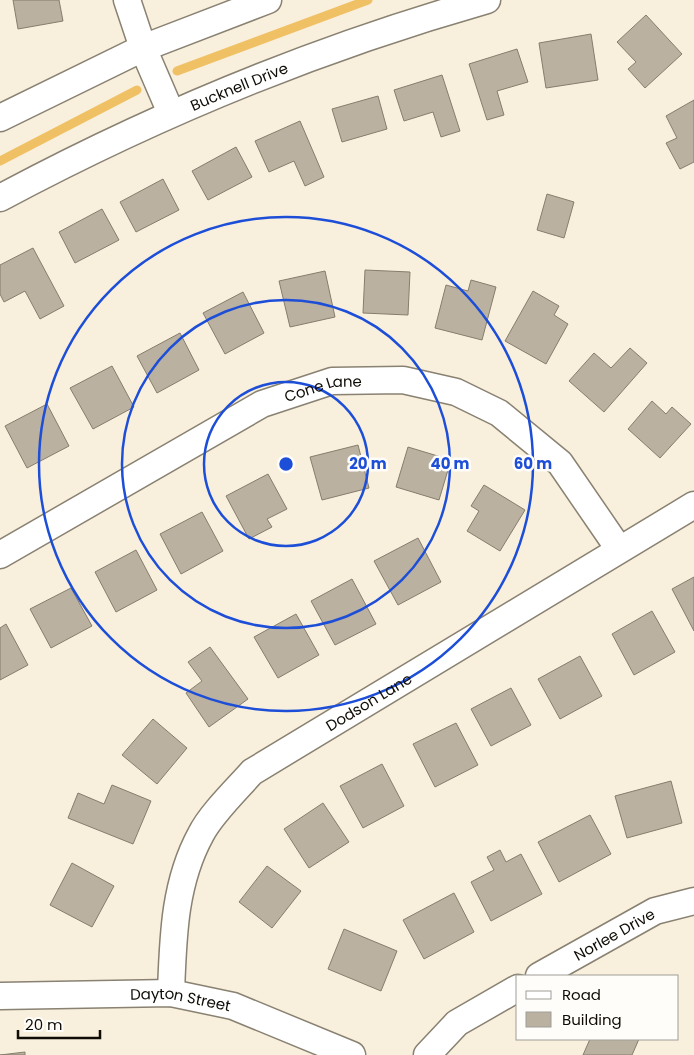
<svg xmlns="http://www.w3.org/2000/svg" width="694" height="1055" font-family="Poppins,sans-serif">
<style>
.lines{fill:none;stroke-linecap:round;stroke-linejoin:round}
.stream{stroke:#f0c164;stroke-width:9}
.building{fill:#bab1a0;stroke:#867d6d}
.minor-casing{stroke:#898171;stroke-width:29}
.minor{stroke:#fff;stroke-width:26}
.ring{fill:none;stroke:#1d4ed8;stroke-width:2.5}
.labels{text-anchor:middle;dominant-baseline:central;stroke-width:5;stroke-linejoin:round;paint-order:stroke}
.street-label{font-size:15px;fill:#0f0c06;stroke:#fffdf9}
.centre{fill:#1d4ed8;stroke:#fffdf9;stroke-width:2.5}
.ring-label{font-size:15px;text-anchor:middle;font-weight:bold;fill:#1d4ed8;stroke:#fffdf9;stroke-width:5;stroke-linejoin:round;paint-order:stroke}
</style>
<rect width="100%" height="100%" fill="#f8efdd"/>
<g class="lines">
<!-- stream -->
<g class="stream">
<path d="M 177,71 L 368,0"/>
<path d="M 0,161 L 137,90"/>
</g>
</g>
<!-- building -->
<g class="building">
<path d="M 13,0 L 59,0 L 63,21 L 18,29 Z"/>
<path d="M 646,15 L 682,54 L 645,88 L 628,69 L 636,62 L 617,42 Z"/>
<path d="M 591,34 L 598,80 L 546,88 L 539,43 Z"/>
<path d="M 517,49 L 528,82 L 497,91 L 504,115 L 487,120 L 469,64 Z"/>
<path d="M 442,75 L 460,131 L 441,137 L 433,112 L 404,121 L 394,90 Z"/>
<path d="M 378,96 L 387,129 L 342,142 L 332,109 Z"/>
<path d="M 694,100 L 694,162 L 680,169 L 666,143 L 677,138 L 666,116 Z"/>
<path d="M 300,121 L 324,177 L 305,186 L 294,161 L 269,172 L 255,141 Z"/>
<path d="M 236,147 L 252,177 L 208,200 L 192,171 Z"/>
<path d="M 163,179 L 179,210 L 136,232 L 120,202 Z"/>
<path d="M 547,194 L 574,202 L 564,238 L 537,230 Z"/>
<path d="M 102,209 L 119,240 L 75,263 L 59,232 Z"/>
<path d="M 33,248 L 64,306 L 40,319 L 25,291 L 4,302 L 0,294 L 0,265 Z"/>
<path d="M 365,270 L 410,272 L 408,315 L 363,313 Z"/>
<path d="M 325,271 L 335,317 L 290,327 L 279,281 Z"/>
<path d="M 471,280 L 496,287 L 482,340 L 435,328 L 446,285 L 468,291 Z"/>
<path d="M 533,291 L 559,306 L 554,315 L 568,324 L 546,364 L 505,341 Z"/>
<path d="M 243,292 L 264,333 L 225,354 L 203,313 Z"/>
<path d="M 180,333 L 199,370 L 157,393 L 137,356 Z"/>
<path d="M 630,348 L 647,363 L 604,412 L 569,381 L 594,353 L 611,368 Z"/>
<path d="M 112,366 L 134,407 L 93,429 L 70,388 Z"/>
<path d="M 652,401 L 666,414 L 672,407 L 691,424 L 660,458 L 628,429 Z"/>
<path d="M 47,404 L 69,446 L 27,468 L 5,426 Z"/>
<path d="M 358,445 L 369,488 L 322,500 L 310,457 Z"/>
<path d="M 408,447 L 451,460 L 439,500 L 396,487 Z"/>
<path d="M 268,474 L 287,509 L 267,519 L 272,527 L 249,539 L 226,496 Z"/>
<path d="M 484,485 L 525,510 L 500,551 L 467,531 L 479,511 L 471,506 Z"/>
<path d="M 202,512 L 223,551 L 181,574 L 160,534 Z"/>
<path d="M 418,538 L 441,582 L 398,605 L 374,561 Z"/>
<path d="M 136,550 L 157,590 L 116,612 L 95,572 Z"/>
<path d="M 694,577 L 694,631 L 672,589 Z"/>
<path d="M 352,579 L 376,624 L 335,645 L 311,601 Z"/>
<path d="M 71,588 L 92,626 L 51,648 L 30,609 Z"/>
<path d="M 652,611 L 675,652 L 634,675 L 612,634 Z"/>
<path d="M 296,614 L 319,655 L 278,678 L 254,637 Z"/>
<path d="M 6,624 L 28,665 L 0,680 L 0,628 Z"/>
<path d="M 210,647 L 248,699 L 209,727 L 186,693 L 202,681 L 188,662 Z"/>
<path d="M 580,656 L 602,696 L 560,719 L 538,679 Z"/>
<path d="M 511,688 L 531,725 L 491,746 L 471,709 Z"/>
<path d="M 153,719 L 187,748 L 157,784 L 122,755 Z"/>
<path d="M 456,723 L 478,765 L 435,787 L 413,744 Z"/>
<path d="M 382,764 L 404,806 L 363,828 L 340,786 Z"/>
<path d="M 671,781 L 682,823 L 627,838 L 615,796 Z"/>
<path d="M 112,785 L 151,801 L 133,844 L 68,818 L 78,793 L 104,804 Z"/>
<path d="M 323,803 L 349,842 L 309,868 L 284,829 Z"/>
<path d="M 590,815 L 611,854 L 559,882 L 538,842 Z"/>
<path d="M 500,850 L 506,862 L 521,854 L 542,894 L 491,921 L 471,882 L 494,870 L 487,857 Z"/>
<path d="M 72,863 L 114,886 L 92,927 L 50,905 Z"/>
<path d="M 267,866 L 301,891 L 272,928 L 239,902 Z"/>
<path d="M 454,893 L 474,932 L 424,959 L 403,920 Z"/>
<path d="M 344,929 L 397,951 L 381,991 L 328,969 Z"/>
<path d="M 590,1039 L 639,1039 L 632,1055 L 583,1055 Z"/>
<path d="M 25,1052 L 25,1055 L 0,1055 Z"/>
</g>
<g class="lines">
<!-- minor casing -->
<g class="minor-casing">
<g id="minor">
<path d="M 127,0 L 143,48 L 171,113"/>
<path d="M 0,118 L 143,48 L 268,0"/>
<path id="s1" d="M 0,198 C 155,115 318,48 487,0"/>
<path id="s2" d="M 0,555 L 262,404 L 332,381 L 403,380 L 456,392 L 499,413 L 560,463 L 619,549"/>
<path id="s3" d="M 539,976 L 655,911 L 694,901"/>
<path id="s4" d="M 171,993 C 173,938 174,883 201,834 C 211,814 237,789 252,772 L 694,505"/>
<path id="s5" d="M 0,996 L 171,993 L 233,1006 L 352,1055"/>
<path d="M 427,1055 L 457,1023 L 518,988"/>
</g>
</g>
<!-- minor -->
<use href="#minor" class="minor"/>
</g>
<!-- distance rings -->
<g class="ring">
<circle cx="286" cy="464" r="82"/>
<circle cx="286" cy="464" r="164"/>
<circle cx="286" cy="464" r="247"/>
</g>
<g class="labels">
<!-- street labels -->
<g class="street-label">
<text stroke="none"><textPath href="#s1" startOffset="264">Bucknell Drive</textPath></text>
<text stroke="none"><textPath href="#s2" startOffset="366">Cone Lane</textPath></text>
<text stroke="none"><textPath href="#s4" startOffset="380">Dodson Lane</textPath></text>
<text stroke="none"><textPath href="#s3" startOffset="86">Norlee Drive</textPath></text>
<text stroke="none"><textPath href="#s5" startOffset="181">Dayton Street</textPath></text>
</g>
</g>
<circle cx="286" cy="464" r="8" class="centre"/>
<g class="ring-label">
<text x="368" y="469">20 m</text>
<text x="450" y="469">40 m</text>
<text x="533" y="469">60 m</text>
</g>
<!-- legend -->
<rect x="516" y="975" width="162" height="65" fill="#fffdf9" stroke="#9f9d98"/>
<rect x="526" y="991" width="25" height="8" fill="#ffffff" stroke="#9f9d98"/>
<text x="562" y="1000" font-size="15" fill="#0f0c06">Road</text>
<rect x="526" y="1012" width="25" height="15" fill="#bab1a0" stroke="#9f9d98"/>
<text x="562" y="1025" font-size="15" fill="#0f0c06">Building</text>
<!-- scale -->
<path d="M18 1030v8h82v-8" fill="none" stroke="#0f0c06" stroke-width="2.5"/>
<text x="25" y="1030" font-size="15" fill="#0f0c06" stroke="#fffdf9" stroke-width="4" paint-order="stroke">20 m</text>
</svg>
